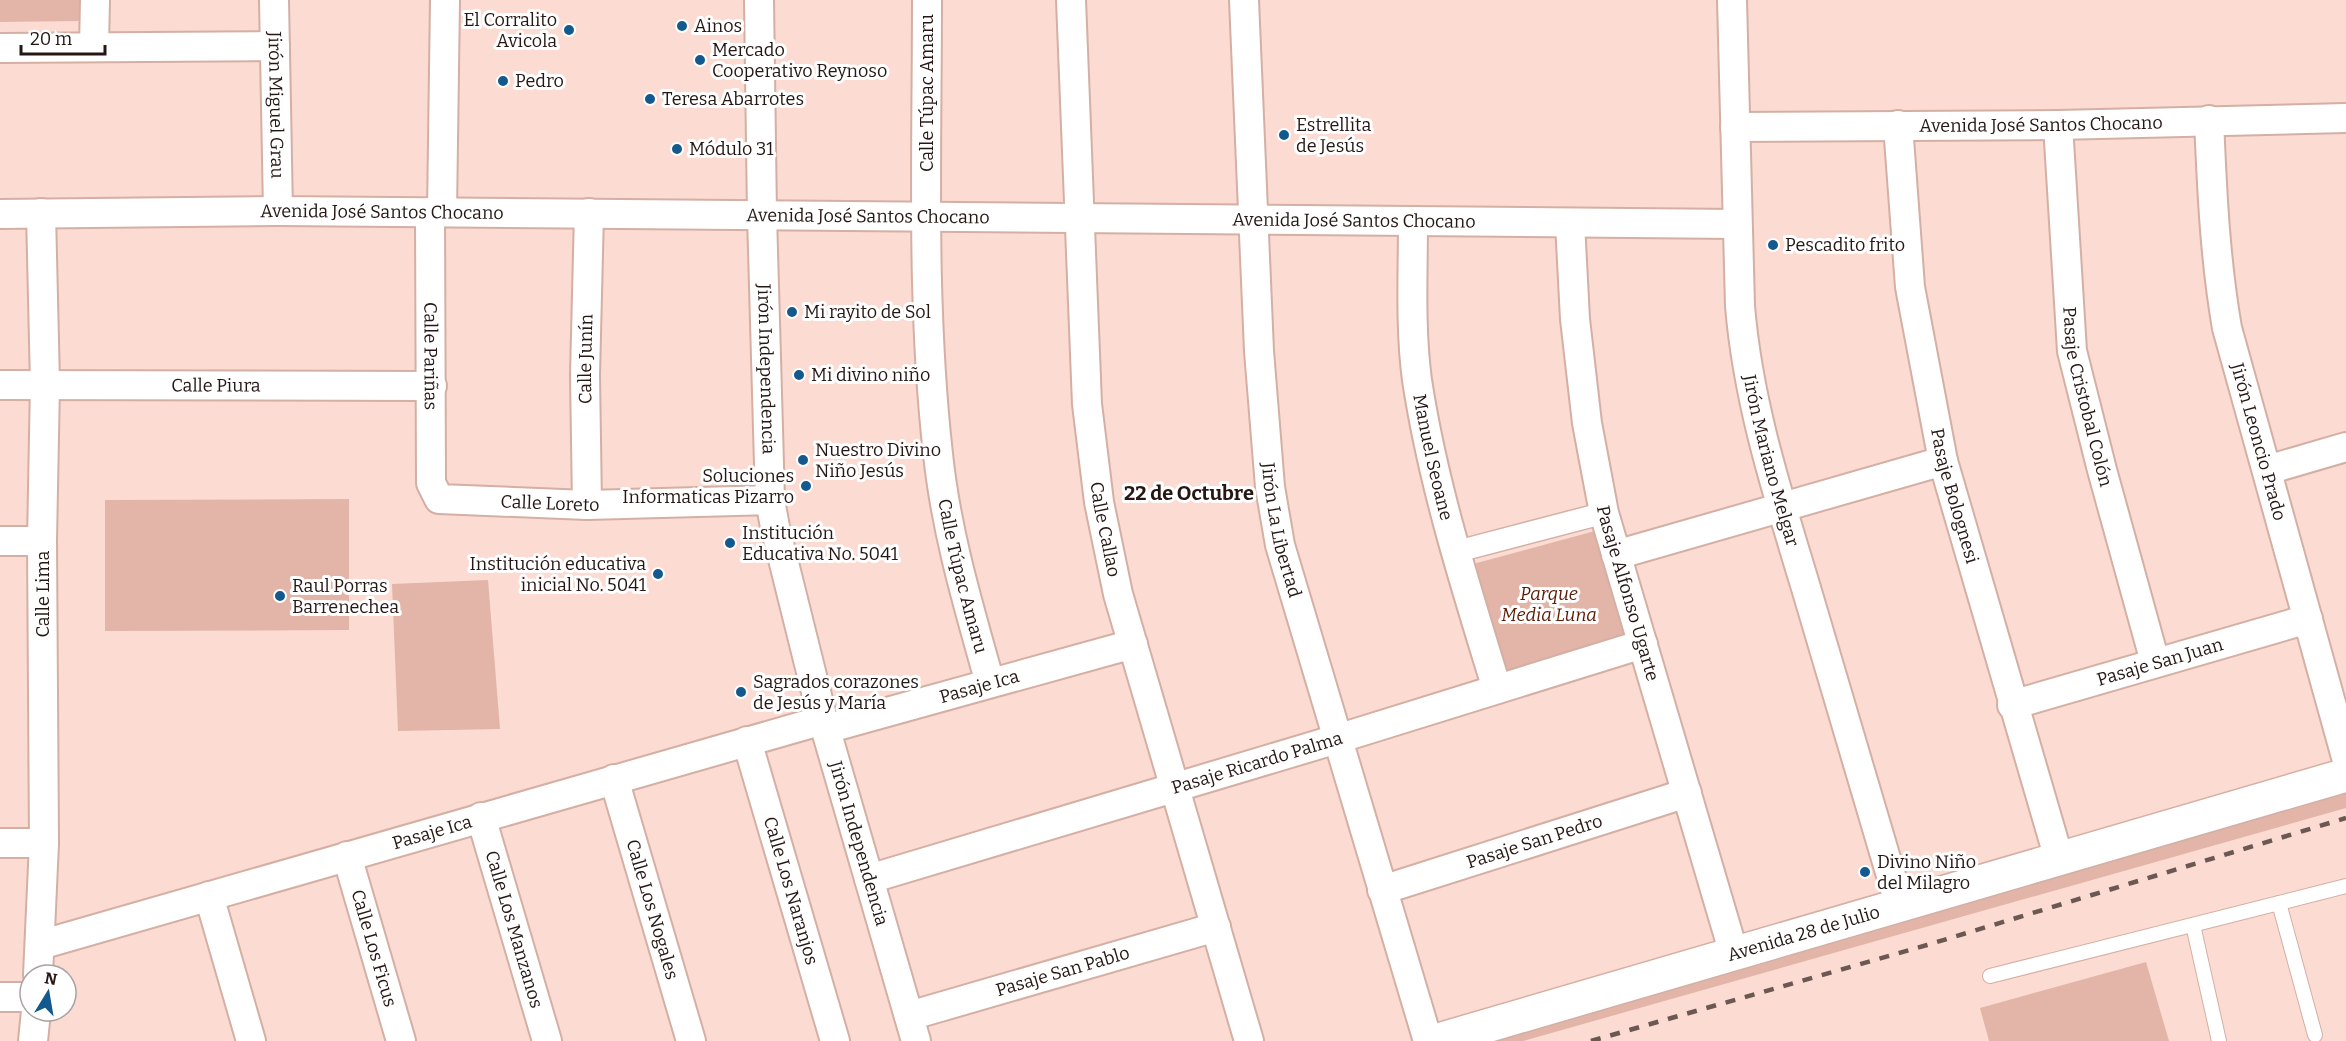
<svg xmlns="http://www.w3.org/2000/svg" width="2346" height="1041" font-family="Bitter,serif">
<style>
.green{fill:#e2b5a8}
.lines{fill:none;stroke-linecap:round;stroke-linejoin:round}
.service-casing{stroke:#d4afa4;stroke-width:16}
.pedestrian-casing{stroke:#d4afa4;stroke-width:24}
.minor-casing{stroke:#d4afa4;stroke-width:32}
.tertiary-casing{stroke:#d4afa4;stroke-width:36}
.service{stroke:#fff;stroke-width:14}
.pedestrian{stroke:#fff;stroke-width:21}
.minor{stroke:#fff;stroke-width:28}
.tertiary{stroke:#fff;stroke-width:33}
.rail{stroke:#6c5853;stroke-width:4.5;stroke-dasharray:10 10;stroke-linecap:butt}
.poi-dot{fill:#13598e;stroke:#fff;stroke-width:2}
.labels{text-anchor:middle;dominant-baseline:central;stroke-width:6;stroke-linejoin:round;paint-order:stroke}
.poi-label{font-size:18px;fill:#251714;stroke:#fff;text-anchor:start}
.street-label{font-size:18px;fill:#251714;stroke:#fff}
.park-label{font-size:18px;font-style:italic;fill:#5b1905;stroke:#fff}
.neighbourhood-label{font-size:20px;font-weight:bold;fill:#251714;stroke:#fff}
</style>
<rect width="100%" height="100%" fill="#fbdbd2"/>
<!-- green -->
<g class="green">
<path d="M 0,0 L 87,0 L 87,11 L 78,21 L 0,22 Z"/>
<path d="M 349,499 L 349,630 L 105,631 L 105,500 Z"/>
<path d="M 1595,531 L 1629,643 L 1503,679 L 1473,564 Z"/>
<path d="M 488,580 L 500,729 L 398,731 L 392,584 Z"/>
<path d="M 2346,791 L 2346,808 L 1523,1041 L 1471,1041 Z"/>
<path d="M 2146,962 L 2169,1041 L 1989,1041 L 1980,1008 Z"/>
</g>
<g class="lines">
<!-- service casing -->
<g class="service-casing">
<g id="service">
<path d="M 2279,903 L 2315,1035"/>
<path d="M 2193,925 L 2219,1041"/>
<path d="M 1990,976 L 2346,886"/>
</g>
</g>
<!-- pedestrian casing -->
<g class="pedestrian-casing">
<path id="pedestrian" d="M 1455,552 L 1604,513"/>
</g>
<!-- minor casing -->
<g class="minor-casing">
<g id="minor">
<path id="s1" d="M 274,0 L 278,211"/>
<path id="s2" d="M 759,0 L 762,215 L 770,500 L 775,527 L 823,720 L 916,1041"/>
<path id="s3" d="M 927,0 C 927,151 921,303 938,454 C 946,532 969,608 990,683"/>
<path id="s4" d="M 1071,0 L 1087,404 L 1099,502 L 1118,594 L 1249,1041"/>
<path id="s5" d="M 1244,0 L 1259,351 L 1270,487 L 1280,545 L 1428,1041"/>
<path id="s6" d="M 1732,0 L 1740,306 C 1748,403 1778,495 1806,588 C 1837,694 1869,800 1900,906"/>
<path d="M 94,47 L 95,0"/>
<path d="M 0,48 L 275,46"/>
<path id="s7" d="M 2209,120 C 2212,191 2215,259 2227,328 L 2346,757"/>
<path id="s8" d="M 1898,125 L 1910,287 L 1943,461 L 2059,859"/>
<path id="s9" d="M 2058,125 L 2072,351 L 2102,470 L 2155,662"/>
<path id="s10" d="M 1735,127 L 2058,125 L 2346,118"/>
<path id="s11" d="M 430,212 L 431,483 L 439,499 L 587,505 L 770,500"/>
<path d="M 442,212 L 445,0"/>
<path id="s12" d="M 0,214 L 278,211 L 1737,224"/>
<path id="s13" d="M 1413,221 C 1413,273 1410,328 1417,380 C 1433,485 1466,588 1497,689"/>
<path id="s14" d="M 1570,223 L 1575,319 L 1587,423 L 1604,513 L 1734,954"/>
<path id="s15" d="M 0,385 L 432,386"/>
<path d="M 2267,470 L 2346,447"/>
<path id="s16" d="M 587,505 L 585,375 L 589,213"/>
<path d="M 0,541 L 42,541"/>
<path d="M 1616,555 L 1943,461"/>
<path id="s17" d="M 2012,705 L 2308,619"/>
<path id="s18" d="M 826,729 L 1133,644"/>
<path id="s19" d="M 747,741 L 835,1041"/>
<path id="s20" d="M 614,779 L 691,1041"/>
<path id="s21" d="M 481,817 L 547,1041"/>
<path d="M 0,843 L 44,843"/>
<path id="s22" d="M 347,856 L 401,1041"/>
<path id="s23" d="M 869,879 L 1337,739 L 1643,644"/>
<path id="s24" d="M 1382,890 L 1687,793"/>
<path d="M 209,896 L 251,1041"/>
<path id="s25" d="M 40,945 L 823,720"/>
<path d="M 38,975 L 44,843 L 42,541 L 45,384 L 41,213"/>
<path d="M 0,997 L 30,997"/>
<path id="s26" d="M 909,1016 L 1216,927"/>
<path d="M 33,1041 L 36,1011"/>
</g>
</g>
<!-- tertiary casing -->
<g class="tertiary-casing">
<g id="tertiary">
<path id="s27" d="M 1435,1041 L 2346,775"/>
</g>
</g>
<!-- service -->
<use href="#service" class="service"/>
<!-- pedestrian -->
<use href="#pedestrian" class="pedestrian"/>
<!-- minor -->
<use href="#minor" class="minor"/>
<!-- tertiary -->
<use href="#tertiary" class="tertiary"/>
<!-- rail -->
<path class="rail" d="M 1591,1041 L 1927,945 L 2346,818"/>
</g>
<!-- markers -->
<g class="poi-dot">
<circle cx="682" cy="26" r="6"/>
<circle cx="569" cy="30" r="6"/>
<circle cx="700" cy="60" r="6"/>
<circle cx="503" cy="81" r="6"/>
<circle cx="650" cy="99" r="6"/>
<circle cx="1284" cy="135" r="6"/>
<circle cx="677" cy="149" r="6"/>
<circle cx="1773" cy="245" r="6"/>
<circle cx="792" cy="312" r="6"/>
<circle cx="799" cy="375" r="6"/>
<circle cx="803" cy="460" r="6"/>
<circle cx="806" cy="486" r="6"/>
<circle cx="730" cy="543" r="6"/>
<circle cx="658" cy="574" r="6"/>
<circle cx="280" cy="596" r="6"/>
<circle cx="741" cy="692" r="6"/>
<circle cx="1865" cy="872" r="6"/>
</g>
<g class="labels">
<!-- poi labels -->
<g class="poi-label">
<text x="557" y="20" text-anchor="end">El Corralito<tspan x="557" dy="21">Avicola</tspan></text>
<text x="694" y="26">Ainos</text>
<text x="712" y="50">Mercado<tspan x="712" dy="21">Cooperativo Reynoso</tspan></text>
<text x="515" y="81">Pedro</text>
<text x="662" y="99">Teresa Abarrotes</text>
<text x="1296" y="125">Estrellita<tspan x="1296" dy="21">de Jesús</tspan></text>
<text x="689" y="149">Módulo 31</text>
<text x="1785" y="245">Pescadito frito</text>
<text x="804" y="312">Mi rayito de Sol</text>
<text x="811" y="375">Mi divino niño</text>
<text x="815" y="450">Nuestro Divino<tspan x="815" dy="21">Niño Jesús</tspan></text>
<text x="794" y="476" text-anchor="end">Soluciones<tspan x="794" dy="21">Informaticas Pizarro</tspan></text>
<text x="742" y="533">Institución<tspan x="742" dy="21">Educativa No. 5041</tspan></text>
<text x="646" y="564" text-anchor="end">Institución educativa<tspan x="646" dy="21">inicial No. 5041</tspan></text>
<text x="292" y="586">Raul Porras<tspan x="292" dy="21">Barrenechea</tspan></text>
<text x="753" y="682">Sagrados corazones<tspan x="753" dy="21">de Jesús y María</tspan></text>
<text x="1877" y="862">Divino Niño<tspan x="1877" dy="21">del Milagro</tspan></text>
</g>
<!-- street labels -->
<g class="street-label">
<text transform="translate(927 93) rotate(-90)">Calle Túpac Amaru</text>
<text stroke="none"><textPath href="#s1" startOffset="105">Jirón Miguel Grau</textPath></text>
<text stroke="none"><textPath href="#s10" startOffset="306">Avenida José Santos Chocano</textPath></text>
<text stroke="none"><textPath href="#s12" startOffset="382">Avenida José Santos Chocano</textPath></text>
<text stroke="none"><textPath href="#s12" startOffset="868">Avenida José Santos Chocano</textPath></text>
<text stroke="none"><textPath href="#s12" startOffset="1354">Avenida José Santos Chocano</textPath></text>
<text stroke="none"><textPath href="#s11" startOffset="144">Calle Pariñas</textPath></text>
<text stroke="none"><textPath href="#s16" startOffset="146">Calle Junín</textPath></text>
<text stroke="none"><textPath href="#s2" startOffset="369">Jirón Independencia</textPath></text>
<text stroke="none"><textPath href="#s15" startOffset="216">Calle Piura</textPath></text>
<text stroke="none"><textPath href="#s9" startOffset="274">Pasaje Cristobal Colón</textPath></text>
<text stroke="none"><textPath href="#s7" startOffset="327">Jirón Leoncio Prado</textPath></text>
<text stroke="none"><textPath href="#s13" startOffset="238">Manuel Seoane</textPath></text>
<text stroke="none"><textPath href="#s6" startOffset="464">Jirón Mariano Melgar</textPath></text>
<text stroke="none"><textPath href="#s8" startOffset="376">Pasaje Bolognesi</textPath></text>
<text stroke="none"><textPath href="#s11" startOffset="400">Calle Loreto</textPath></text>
<text stroke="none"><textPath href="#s4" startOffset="531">Calle Callao</textPath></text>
<text stroke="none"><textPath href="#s5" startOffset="532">Jirón La Libertad</textPath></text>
<text stroke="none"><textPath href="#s3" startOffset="579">Calle Túpac Amaru</textPath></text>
<text stroke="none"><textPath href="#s14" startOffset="376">Pasaje Alfonso Ugarte</textPath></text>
<text transform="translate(43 594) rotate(-90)">Calle Lima</text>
<text stroke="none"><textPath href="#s17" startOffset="154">Pasaje San Juan</textPath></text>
<text stroke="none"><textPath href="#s18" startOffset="159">Pasaje Ica</textPath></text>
<text stroke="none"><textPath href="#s23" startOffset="405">Pasaje Ricardo Palma</textPath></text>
<text stroke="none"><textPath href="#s25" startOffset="408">Pasaje Ica</textPath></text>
<text stroke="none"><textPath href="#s24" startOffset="160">Pasaje San Pedro</textPath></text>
<text stroke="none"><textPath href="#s2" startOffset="855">Jirón Independencia</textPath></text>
<text stroke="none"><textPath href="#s19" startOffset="156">Calle Los Naranjos</textPath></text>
<text stroke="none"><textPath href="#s20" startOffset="136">Calle Los Nogales</textPath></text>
<text stroke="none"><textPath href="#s21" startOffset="117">Calle Los Manzanos</textPath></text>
<text stroke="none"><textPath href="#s27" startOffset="384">Avenida 28 de Julio</textPath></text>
<text stroke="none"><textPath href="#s22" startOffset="96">Calle Los Ficus</textPath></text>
<text stroke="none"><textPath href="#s26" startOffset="160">Pasaje San Pablo</textPath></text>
</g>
<!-- park labels -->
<g class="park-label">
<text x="1549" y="594">Parque<tspan x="1549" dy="21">Media Luna</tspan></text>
</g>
<!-- neighbourhood labels -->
<g class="neighbourhood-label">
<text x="1189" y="493">22 de Octubre</text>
</g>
</g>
<!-- north arrow -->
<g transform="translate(48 993) rotate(11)"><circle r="28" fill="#ffffff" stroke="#a8a2a1" stroke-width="1.5"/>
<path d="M0-4.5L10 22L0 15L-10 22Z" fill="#13598e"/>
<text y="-9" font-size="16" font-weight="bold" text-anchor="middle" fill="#251714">N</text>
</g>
<!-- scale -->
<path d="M21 45v9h84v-9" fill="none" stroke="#251714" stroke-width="3"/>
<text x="30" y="45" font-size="18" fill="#251714" stroke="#ffffff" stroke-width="4.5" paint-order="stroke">20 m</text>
</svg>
